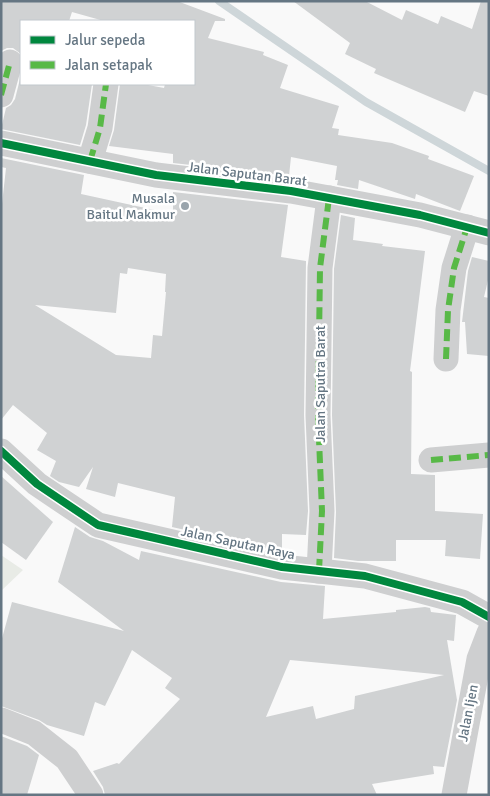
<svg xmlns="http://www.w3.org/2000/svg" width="490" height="796" font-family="Signika,sans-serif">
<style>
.green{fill:#e8ebe6}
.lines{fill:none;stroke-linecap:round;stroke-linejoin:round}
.stream{stroke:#ced6d9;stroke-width:8}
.building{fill:#d0d2d3;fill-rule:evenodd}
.street{stroke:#cecfd0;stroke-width:25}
.quiet{stroke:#58b947;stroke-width:6;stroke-dasharray:12 6;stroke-linecap:butt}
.cycleway-casing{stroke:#fff;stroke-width:11}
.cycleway{stroke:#00873e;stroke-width:8}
.poi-dot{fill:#99a4ac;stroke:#fff;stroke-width:2}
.labels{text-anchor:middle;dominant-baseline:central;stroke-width:5;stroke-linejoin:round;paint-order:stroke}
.street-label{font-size:14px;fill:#657683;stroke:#fff}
.poi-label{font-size:14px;fill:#657683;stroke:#fff;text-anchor:end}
</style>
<rect width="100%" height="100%" fill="#f9f9f9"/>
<!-- green -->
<path class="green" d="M 1,555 L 23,570 L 1,591 Z"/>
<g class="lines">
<!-- stream -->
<path class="stream" d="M 219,1 L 366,102 L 489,171"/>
</g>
<!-- building -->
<g class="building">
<path d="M 1,1 L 177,1 L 225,19 L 225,21 L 215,21 L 208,38 L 264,52 L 263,55 L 288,65 L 280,88 L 339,106 L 332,128 L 339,129 L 338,135 L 392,143 L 429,156 L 428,159 L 474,176 L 460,211 L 416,194 L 415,199 L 359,180 L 358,189 L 337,185 L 338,180 L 335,180 L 337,166 L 291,157 L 289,176 L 173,163 L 173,154 L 109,146 L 114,130 L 120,84 L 143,84 L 164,88 L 165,84 L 194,84 L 194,21 L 104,21 L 72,12 L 69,21 L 21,21 L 21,54 L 13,48 L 7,48 L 1,51 Z"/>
<path d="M 293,1 L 365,1 L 402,20 L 406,10 L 438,24 L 441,16 L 472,29 L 481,1 L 489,1 L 489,96 L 474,91 L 465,112 L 374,73 L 376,69 L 345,54 L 350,43 Z"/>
<path d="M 21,75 L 21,84 L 92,84 L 86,125 L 80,145 L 1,129 L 6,108 L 11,105 L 15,99 Z"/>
<path d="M 1,158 L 84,175 L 81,194 L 173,214 L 173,192 L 288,205 L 281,257 L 306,261 L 304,415 L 308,511 L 306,535 L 282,534 L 282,552 L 172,527 L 175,497 L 118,483 L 115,497 L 86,489 L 93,467 L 79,487 L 59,482 L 50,476 L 56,461 L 37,450 L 47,433 L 13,405 L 1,420 L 1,213 L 6,168 L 1,167 ZM 128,268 L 166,274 L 165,292 L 166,292 L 162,336 L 153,335 L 151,358 L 116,355 L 35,305 L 116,313 L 120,273 L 127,274 Z"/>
<path d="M 341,215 L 355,218 L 353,240 L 383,244 L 382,246 L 425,251 L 410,371 L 412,372 L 411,474 L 435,475 L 435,511 L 483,514 L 480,559 L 445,556 L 446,540 L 396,540 L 396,561 L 358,561 L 334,558 L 336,512 L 332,415 L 334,269 Z"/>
<path d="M 472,257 L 489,261 L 489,276 L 484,297 L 489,298 L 489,356 L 467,354 L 465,322 L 462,322 L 468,271 Z"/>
<path d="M 1,476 L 53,522 L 26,560 L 1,542 Z"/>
<path d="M 75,527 L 90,537 L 103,541 L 139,560 L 141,551 L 281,582 L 325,586 L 323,619 L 396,612 L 396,610 L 425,607 L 430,608 L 431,612 L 456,615 L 454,641 L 447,640 L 457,700 L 444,767 L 433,766 L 434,774 L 372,784 L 377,795 L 105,795 L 103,787 L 93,771 L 117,763 L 119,764 L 180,699 L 165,688 L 172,678 L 132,650 L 105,706 L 95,702 L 84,736 L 47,725 L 39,720 L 1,706 L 1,642 L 12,602 L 124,631 L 58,582 ZM 290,660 L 364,667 L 444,675 L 355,696 L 354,709 L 316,719 L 313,706 L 266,717 Z"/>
<path d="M 1,736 L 27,746 L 39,755 L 27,795 L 1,795 Z"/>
</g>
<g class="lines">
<!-- street -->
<g class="street">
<path d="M 1,95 L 10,62"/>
<path d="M 1,143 L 156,175 L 291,191 L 329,198 L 420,215 L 489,233"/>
<path d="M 90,161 L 100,128 L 106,84"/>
<path d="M 446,359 L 448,310 L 454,268 L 467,227"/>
<path d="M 1,451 L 37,484 L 98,525 L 282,567 L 365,576 L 462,602 L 489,617"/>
<path d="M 431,460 L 489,455"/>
<path d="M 319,571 L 322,511 L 318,415 L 320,268 L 329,198"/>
<path d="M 1,720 L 34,733 L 67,759 L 91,795"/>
<path d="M 454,795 L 479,659 L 489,633"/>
</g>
<!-- quiet -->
<g class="quiet">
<path d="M 1,95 L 10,62"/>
<path d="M 90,161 L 100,128 L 106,84"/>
<path d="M 446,359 L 448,310 L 454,268 L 467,227"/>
<path d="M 431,460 L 489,455"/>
<path d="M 319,571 L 322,511 L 318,415 L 320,268 L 329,198"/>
</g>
<!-- cycleway casing -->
<g class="cycleway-casing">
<g id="cycleway">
<path d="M 1,143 L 156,175 L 291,191 L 329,198 L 420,215 L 489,233"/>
<path d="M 1,451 L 37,484 L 98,525 L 282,567 L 365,576 L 462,602 L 489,617"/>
</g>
</g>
<!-- cycleway -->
<use href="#cycleway" class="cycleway"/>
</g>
<!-- markers -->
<circle class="poi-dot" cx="185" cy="206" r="5"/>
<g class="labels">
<!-- street labels -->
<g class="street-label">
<text transform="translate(247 174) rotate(7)">Jalan Saputan Barat</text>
<text transform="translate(320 384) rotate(-90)">Jalan Saputra Barat</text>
<text transform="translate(238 543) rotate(12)">Jalan Saputan Raya</text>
<text transform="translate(468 713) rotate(-79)">Jalan Ijen</text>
</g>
<!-- poi labels -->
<g class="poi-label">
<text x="175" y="198">Musala<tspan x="175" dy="16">Baitul Makmur</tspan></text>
</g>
</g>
<!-- border -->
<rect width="490" height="796" fill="none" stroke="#657683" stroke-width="5"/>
<!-- legend -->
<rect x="20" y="20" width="175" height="65" fill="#ffffff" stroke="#c1c8cd"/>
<rect x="30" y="36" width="25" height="8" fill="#00873e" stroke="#c1c8cd"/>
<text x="65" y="45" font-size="15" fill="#657683">Jalur sepeda</text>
<rect x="30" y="61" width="25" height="8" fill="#58b947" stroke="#c1c8cd"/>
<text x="65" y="70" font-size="15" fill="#657683">Jalan setapak</text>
</svg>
